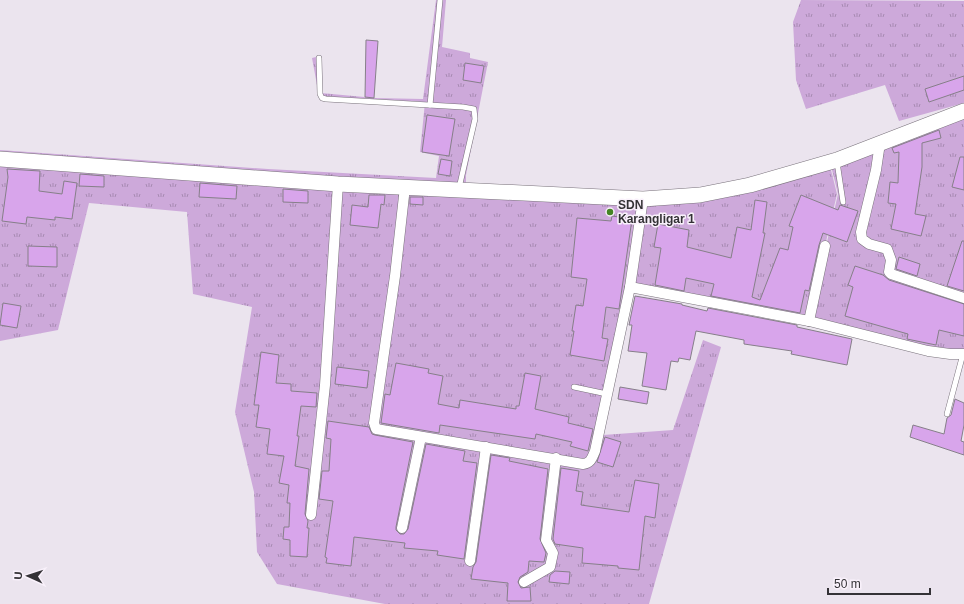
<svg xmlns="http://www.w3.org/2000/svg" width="964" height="604" font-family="Arial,sans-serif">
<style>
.grass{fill:url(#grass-tufts)}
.building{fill:#d8a5eb;stroke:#867f89}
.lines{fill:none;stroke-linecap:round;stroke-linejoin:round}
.lane-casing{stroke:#79727b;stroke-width:6}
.street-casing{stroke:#79727b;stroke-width:11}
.secondary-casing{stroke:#79727b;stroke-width:16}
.lane{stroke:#fff;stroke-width:5}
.street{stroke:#fff;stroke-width:10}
.secondary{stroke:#fff;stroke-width:15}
.poi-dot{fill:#458424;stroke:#f9f1fb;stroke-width:1.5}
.labels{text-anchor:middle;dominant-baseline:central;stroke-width:3;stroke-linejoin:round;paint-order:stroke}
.poi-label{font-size:12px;font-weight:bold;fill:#343236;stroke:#f9f1fb;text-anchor:start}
</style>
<defs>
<pattern id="grass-tufts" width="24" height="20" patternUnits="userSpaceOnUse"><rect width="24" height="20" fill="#cda9da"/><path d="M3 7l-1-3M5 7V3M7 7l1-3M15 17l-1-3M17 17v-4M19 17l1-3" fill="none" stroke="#a78ab2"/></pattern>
</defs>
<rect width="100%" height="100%" fill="#ebe4ee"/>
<!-- grass -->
<g class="grass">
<path d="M 436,0 L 446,0 L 442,47 L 470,53 L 470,58 L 488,62 L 466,175 L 466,192 L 639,203 L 603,435 L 673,430 L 703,340 L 721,347 L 649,604 L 385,604 L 277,584 L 257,552 L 254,492 L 235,412 L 252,307 L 193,294 L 187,212 L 89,203 L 58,330 L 0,341 L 0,150 L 268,169 L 436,178 L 439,156 L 420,152 L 425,102 L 319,96 L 312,58 L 316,57 L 321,93 L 375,98 L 423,99 Z"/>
<path d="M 801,0 L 964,1 L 964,103 L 899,121 L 885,85 L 806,109 L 796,80 L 793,22 Z"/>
<path d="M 964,109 L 964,353 L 952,355 L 809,320 L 838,194 L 829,158 Z"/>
<path d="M 828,158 L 837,194 L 808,320 L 628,288 L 644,200 L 662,200 Z"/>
</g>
<!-- building -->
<g class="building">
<path d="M 366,40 L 378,41 L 374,98 L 365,97 Z"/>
<path d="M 465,63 L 484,66 L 481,83 L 463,80 Z"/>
<path d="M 964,76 L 964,90 L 929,102 L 925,89 Z"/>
<path d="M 427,115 L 455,119 L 449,156 L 422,152 Z"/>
<path d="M 939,130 L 941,138 L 922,143 L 922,167 L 915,214 L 926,216 L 921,236 L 891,229 L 896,204 L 888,203 L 890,182 L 898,183 L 899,152 L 894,153 L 892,148 Z"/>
<path d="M 960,157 L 964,157 L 964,190 L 952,187 Z"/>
<path d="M 441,159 L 452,161 L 450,176 L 438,174 Z"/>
<path d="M 7,169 L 40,171 L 39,191 L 62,194 L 64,181 L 77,183 L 72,219 L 55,217 L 55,220 L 27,217 L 26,224 L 2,221 L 8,177 Z"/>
<path d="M 80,174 L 104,176 L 104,187 L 79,186 Z"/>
<path d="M 200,183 L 237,186 L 236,199 L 199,197 Z"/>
<path d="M 283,189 L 308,191 L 308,203 L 283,202 Z"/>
<path d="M 369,195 L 385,195 L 384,205 L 381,204 L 378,228 L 350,225 L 352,205 L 368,207 Z"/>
<path d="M 801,195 L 838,210 L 840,205 L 858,211 L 847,242 L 823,233 L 819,245 L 809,291 L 805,290 L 800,313 L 711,296 L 714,284 L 686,278 L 684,291 L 655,285 L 661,248 L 654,247 L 658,224 L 689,230 L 687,247 L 731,258 L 737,227 L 751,230 L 755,200 L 767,202 L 763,233 L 765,233 L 752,297 L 760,300 L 780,248 L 788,250 L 793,227 L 789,226 Z"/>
<path d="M 410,197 L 423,197 L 423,205 L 410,204 Z"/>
<path d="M 612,216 L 632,219 L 619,309 L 606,307 L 602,338 L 608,339 L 604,361 L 570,355 L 574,331 L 572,331 L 576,305 L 583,306 L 587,279 L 571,277 L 577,218 L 611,221 Z"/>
<path d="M 962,241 L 964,241 L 964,291 L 947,286 Z"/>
<path d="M 28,246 L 57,247 L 57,267 L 28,266 Z"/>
<path d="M 899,257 L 920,264 L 917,276 L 896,269 Z"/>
<path d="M 855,266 L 883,275 L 889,280 L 964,304 L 964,336 L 939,330 L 936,345 L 907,339 L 908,334 L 845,316 L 853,287 L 848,285 Z"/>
<path d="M 635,296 L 682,304 L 682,305 L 707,311 L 708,308 L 797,325 L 797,327 L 852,339 L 847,365 L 791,354 L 792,351 L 744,344 L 744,340 L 696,331 L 690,360 L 679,358 L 678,362 L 671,361 L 666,390 L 642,386 L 647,353 L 628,351 L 632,325 L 629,325 Z"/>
<path d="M 3,303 L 21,306 L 17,328 L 0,325 Z"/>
<path d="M 261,352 L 279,355 L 276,383 L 291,384 L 291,391 L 317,393 L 316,407 L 301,406 L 297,436 L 299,436 L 295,466 L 309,469 L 305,514 L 308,521 L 307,528 L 309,528 L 307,557 L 290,556 L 290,540 L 283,539 L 284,527 L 289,527 L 290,503 L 287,503 L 289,485 L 279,483 L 284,456 L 267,454 L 270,429 L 256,427 L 259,405 L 254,405 Z"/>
<path d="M 396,363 L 429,369 L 428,373 L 443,376 L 438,404 L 459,408 L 460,400 L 516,409 L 516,406 L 519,406 L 525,373 L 541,376 L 535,409 L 569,417 L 568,423 L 593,429 L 588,451 L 570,446 L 572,442 L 536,434 L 535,439 L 440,425 L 439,433 L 381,423 L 385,394 L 390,395 Z"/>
<path d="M 337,367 L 369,371 L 367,388 L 335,384 Z"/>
<path d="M 620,387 L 649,392 L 647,404 L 618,399 Z"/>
<path d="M 955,399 L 964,403 L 964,425 L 961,441 L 964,442 L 964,455 L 910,437 L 913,425 L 944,434 L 947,418 L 951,415 Z"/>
<path d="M 328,421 L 369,427 L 372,434 L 375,435 L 413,442 L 396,527 L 396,530 L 400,534 L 404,534 L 408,529 L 426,444 L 465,451 L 463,461 L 477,463 L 464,559 L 437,555 L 438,551 L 404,548 L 405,543 L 354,537 L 351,566 L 326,563 L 327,558 L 325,557 L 333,501 L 319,499 L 322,471 L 329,471 L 331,439 L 326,438 Z"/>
<path d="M 605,437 L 621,442 L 613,467 L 597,462 Z"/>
<path d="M 491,455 L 510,458 L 509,461 L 548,469 L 540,539 L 546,553 L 544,562 L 529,561 L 528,572 L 520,577 L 518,582 L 521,588 L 530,587 L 531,601 L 507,601 L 508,583 L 471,579 L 473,567 L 476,562 Z"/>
<path d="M 561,468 L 579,471 L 576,491 L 583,492 L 581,505 L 629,512 L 635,480 L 659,484 L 655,518 L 645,516 L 639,570 L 618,568 L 618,566 L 582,563 L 583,548 L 555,544 L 553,539 Z"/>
<path d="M 555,571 L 570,572 L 569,584 L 549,582 L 550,575 Z"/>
</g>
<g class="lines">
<!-- lane casing -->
<g class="lane-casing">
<g id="lane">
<path d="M 319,58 L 320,94 L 322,98 L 326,99 L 463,107 L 474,109 L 475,119 L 459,188"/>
<path d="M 430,105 L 440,0"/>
<path d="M 837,162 L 843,202"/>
<path d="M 574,387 L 607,394"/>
<path d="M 947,414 L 963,354"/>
</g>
</g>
<!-- street casing -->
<g class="street-casing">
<g id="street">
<path d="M 880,143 L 876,170 L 861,232 L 862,239 L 869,244 L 887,249 L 891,260 L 889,272 L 891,274 L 964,298"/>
<path d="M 405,187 L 395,276 L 374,423 L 376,429 L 583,464 C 591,463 592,458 595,451 L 630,287 L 643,199"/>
<path d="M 630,287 L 809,321 L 928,351 L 950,354 L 964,354"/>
<path d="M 809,321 L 825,246"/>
<path d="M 311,515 L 325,385 L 338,184"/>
<path d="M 402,528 L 421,437"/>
<path d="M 470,561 L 486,447"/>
<path d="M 524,582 L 550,567 L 553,553 L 546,540 L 556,458"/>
</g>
</g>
<!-- secondary casing -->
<g class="secondary-casing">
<path id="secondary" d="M 0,159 L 338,184 L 643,199 L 700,195 L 750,185 L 837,160 L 964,111"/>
</g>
<!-- lane -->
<use href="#lane" class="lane"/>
<!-- street -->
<use href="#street" class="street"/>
<!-- secondary -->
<use href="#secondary" class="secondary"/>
</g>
<!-- markers -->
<circle class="poi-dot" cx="610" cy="212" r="4"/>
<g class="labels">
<!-- poi labels -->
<g class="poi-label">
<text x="618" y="205">SDN<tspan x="618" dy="14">Karangligar 1</tspan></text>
</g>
</g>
<!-- north arrow -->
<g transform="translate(28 576) rotate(273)" stroke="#f9f1fb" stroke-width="3" paint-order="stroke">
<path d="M0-3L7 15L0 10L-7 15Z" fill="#343236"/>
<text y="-6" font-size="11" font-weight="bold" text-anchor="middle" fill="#343236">U</text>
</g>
<!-- scale -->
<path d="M828 588v6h102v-6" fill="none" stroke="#343236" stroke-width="2"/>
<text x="834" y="588" font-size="12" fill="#343236" stroke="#f9f1fb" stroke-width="3" paint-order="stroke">50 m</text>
</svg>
